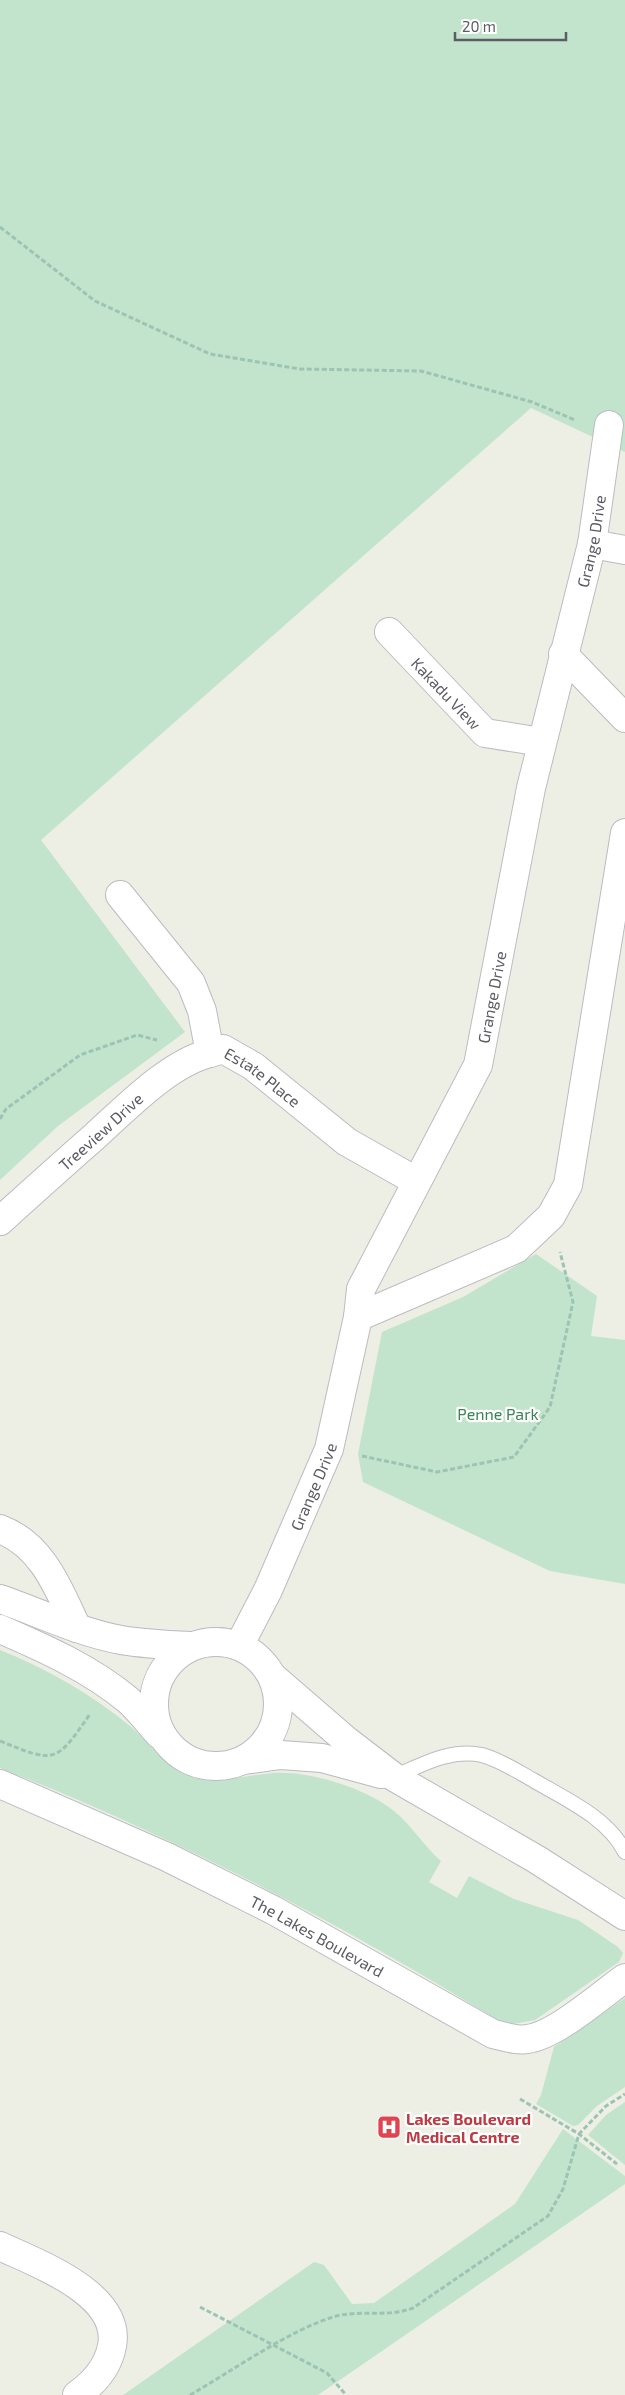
<svg xmlns="http://www.w3.org/2000/svg" width="625" height="2395" font-family="'Exo 2',sans-serif">
<style>
.green{fill:#c2e4cc}
.lines{fill:none;stroke-linecap:round;stroke-linejoin:round}
.lane-casing{stroke:#bbbcc2;stroke-width:16}
.street-casing{stroke:#bbbcc2;stroke-width:30}
.secondary-casing{stroke:#babac1;stroke-width:30}
.path{stroke:#9cc3b3;stroke-width:3;stroke-dasharray:5 2.5;stroke-linecap:butt}
.lane{stroke:#fff;stroke-width:14}
.street{stroke:#fff;stroke-width:28}
.secondary{stroke:#fff;stroke-width:28}
.labels{text-anchor:middle;dominant-baseline:central;stroke-width:4.5;stroke-linejoin:round;paint-order:stroke}
.street-label{font-size:16px;fill:#5c5d64;stroke:#fff}
.park-label{font-size:16px;fill:#3b8453;stroke:#fff}
.health-label{font-size:16px;font-weight:bold;fill:#be3a42;stroke:#fff;text-anchor:start}
</style>
<rect width="100%" height="100%" fill="#edeee4"/>
<!-- green -->
<g class="green">
<path d="M 0,0 L 625,0 L 625,452 L 531,408 L 41,840 L 185,1032 L 58,1126 L 0,1180 Z"/>
<path d="M 536,1254 L 597,1296 L 591,1336 L 625,1340 L 625,1584 L 550,1571 L 363,1482 L 358,1454 L 382,1332 L 463,1297 Z"/>
<path d="M 0,1650 C 47,1669 90,1693 130,1726 C 148,1741 162,1762 184,1773 C 211,1786 245,1775 274,1773 C 308,1770 368,1789 394,1811 C 412,1826 424,1846 441,1861 L 429,1882 L 457,1898 L 469,1876 L 514,1899 L 578,1920 L 618,1947 L 623,1953 L 619,1962 L 535,2020 L 513,2024 L 496,2019 C 337,1922 174,1836 0,1768 Z"/>
<path d="M 625,1998 L 625,2087 L 597,2106 L 578,2125 L 573,2126 L 536,2104 L 541,2095 L 554,2047 Z"/>
<path d="M 625,2102 L 625,2165 L 588,2135 L 606,2115 Z"/>
<path d="M 563,2129 L 625,2176 L 625,2184 L 318,2395 L 123,2395 L 314,2262 L 324,2265 L 352,2304 L 374,2303 L 515,2204 Z"/>
</g>
<g class="lines">
<!-- lane casing -->
<g class="lane-casing">
<path id="lane" d="M 394,1777 C 421,1765 451,1748 482,1755 C 500,1760 517,1771 533,1780 C 565,1799 607,1817 625,1852"/>
</g>
<!-- street casing -->
<g class="street-casing">
<g id="street">
<path d="M 592,544 L 625,550"/>
<path id="s1" d="M 389,632 L 485,733 L 542,742"/>
<path d="M 563,654 L 625,718"/>
<path id="s2" d="M 120,895 L 191,983 L 202,1011 L 210,1053 L 223,1049 L 253,1066 L 347,1142 L 416,1181"/>
<path id="s3" d="M 0,1221 C 31,1193 62,1165 94,1137 C 125,1109 169,1063 210,1053"/>
<path d="M 358,1317 L 516,1249 L 551,1216 L 568,1185 L 625,833"/>
<path d="M 0,1529 C 43,1545 59,1590 77,1628"/>
<path id="s4" d="M 239,1646 L 268,1590 L 329,1449 L 358,1317 L 361,1289 L 478,1065 L 531,788 L 592,544 L 609,425"/>
<path id="s5" d="M 0,1784 L 167,1857 L 273,1910 L 493,2034 C 503,2036 517,2041 527,2039 C 555,2036 601,1995 625,1978"/>
<path d="M 0,2246 C 38,2264 122,2294 112,2346 C 108,2367 94,2383 77,2395"/>
</g>
</g>
<!-- secondary casing -->
<g class="secondary-casing">
<g id="secondary">
<path d="M 0,1599 C 40,1613 79,1632 121,1640 C 144,1644 167,1645 191,1646"/>
<path d="M 0,1629 C 44,1648 91,1669 128,1700 C 139,1710 149,1723 159,1734"/>
<circle cx="216" cy="1704" r="62"/>
<path d="M 273,1677 L 347,1741 L 394,1777 L 536,1859 L 625,1916"/>
<path d="M 244,1760 L 281,1755 L 322,1758 L 381,1774"/>
</g>
</g>
<!-- path -->
<g class="path">
<path d="M 0,227 L 95,301 L 210,354 L 300,369 L 421,371 L 532,402 L 575,420"/>
<path d="M 0,1119 L 6,1109 L 80,1055 L 137,1035 L 157,1040"/>
<path d="M 362,1456 L 437,1472 L 514,1457 L 550,1407 L 573,1302 L 560,1252"/>
<path d="M 0,1741 C 56,1764 56,1763 90,1714"/>
<path d="M 520,2099 L 579,2134 L 617,2164"/>
<path d="M 200,2307 L 327,2373 L 346,2395"/>
<path d="M 190,2395 C 232,2371 288,2331 333,2317 C 359,2309 387,2318 413,2308 L 548,2216 L 563,2189 L 579,2134 L 606,2106 L 625,2094"/>
</g>
<!-- lane -->
<use href="#lane" class="lane"/>
<!-- street -->
<use href="#street" class="street"/>
<!-- secondary -->
<use href="#secondary" class="secondary"/>
</g>
<!-- icons -->
<defs>
<g id="hospital-square" transform="scale(1.25)"><rect x="-9" y="-9" width="18" height="18" rx="4" fill="#e0444e" stroke="#fff"/><path d="M-5-5h3v3.5h4V-5h3V5h-3V1.5h-4V5h-3Z" fill="#fff"/></g>
</defs>
<g fill-rule="evenodd">
<use href="#hospital-square" x="389" y="2127"/>
</g>
<g class="labels">
<!-- street labels -->
<g class="street-label">
<text stroke="none"><textPath href="#s4" startOffset="1169">Grange Drive</textPath></text>
<text stroke="none"><textPath href="#s1" startOffset="84">Kakadu View</textPath></text>
<text stroke="none"><textPath href="#s4" startOffset="702">Grange Drive</textPath></text>
<text stroke="none"><textPath href="#s2" startOffset="248">Estate Place</textPath></text>
<text stroke="none"><textPath href="#s3" startOffset="135">Treeview Drive</textPath></text>
<text stroke="none"><textPath href="#s4" startOffset="176">Grange Drive</textPath></text>
<text stroke="none"><textPath href="#s5" startOffset="352">The Lakes Boulevard</textPath></text>
</g>
<!-- park labels -->
<g class="park-label">
<text x="498" y="1413">Penne Park</text>
</g>
<!-- health labels -->
<g class="health-label">
<text x="406" y="2118">Lakes Boulevard<tspan x="406" dy="18">Medical Centre</tspan></text>
</g>
</g>
<!-- scale -->
<path d="M455 32v8h111v-8" fill="none" stroke="#5c5d64" stroke-width="2.5"/>
<text x="462" y="32" font-size="15" fill="#5c5d64" stroke="#ffffff" stroke-width="4" paint-order="stroke">20 m</text>
</svg>
